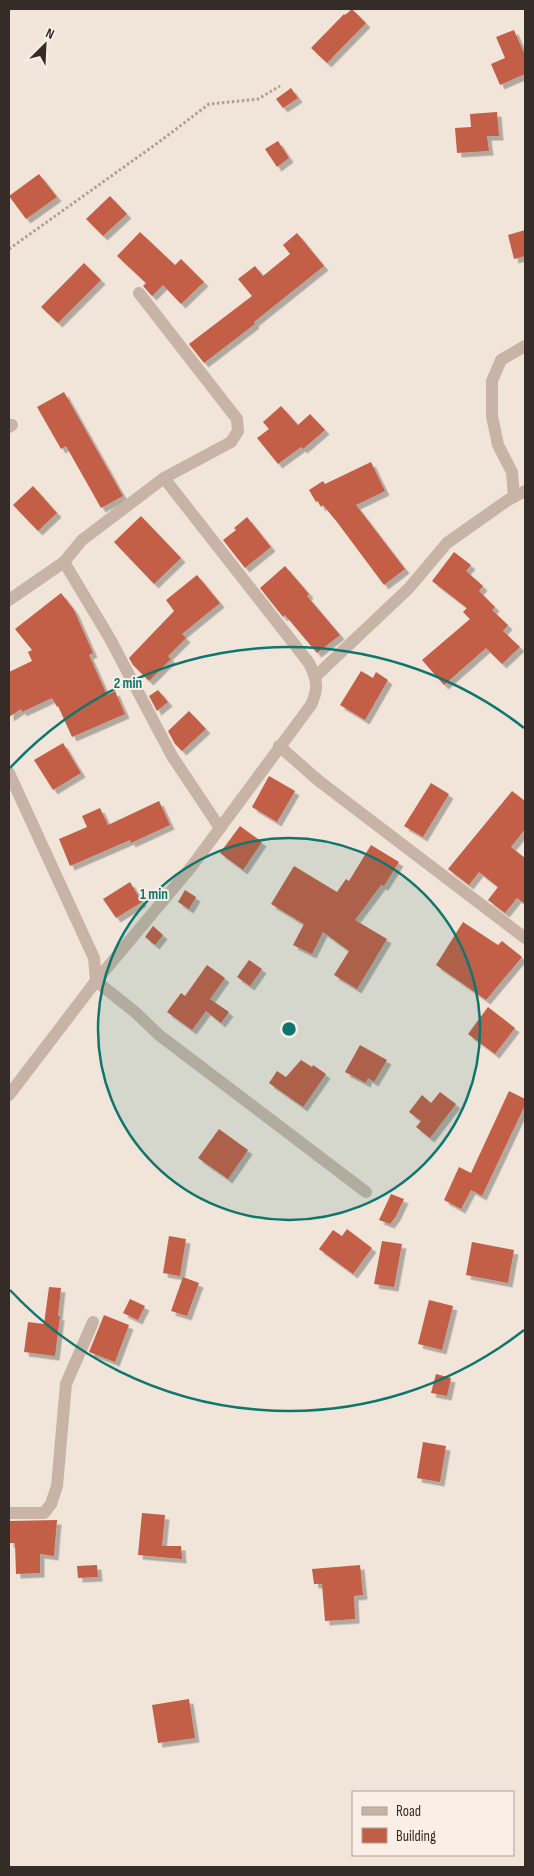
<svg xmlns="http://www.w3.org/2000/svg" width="534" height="1876" font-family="'Sofia Sans Condensed',sans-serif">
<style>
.building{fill:#c35e46;filter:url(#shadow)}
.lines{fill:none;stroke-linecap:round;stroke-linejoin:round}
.path{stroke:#b49e90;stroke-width:3;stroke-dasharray:2.5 2.5;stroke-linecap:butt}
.minor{stroke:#c8b4a6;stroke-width:12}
.ring{fill:none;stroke:#0f766e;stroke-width:2.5}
.centre{fill:#0f766e;stroke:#f9efe6;stroke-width:2.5}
.ring-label{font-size:15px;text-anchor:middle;font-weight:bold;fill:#0f766e;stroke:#f9efe6;stroke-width:4;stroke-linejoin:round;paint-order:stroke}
</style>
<defs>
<filter id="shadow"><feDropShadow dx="4.5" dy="4.5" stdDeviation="0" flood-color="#0004"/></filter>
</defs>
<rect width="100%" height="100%" fill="#f1e5da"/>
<!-- building -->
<g class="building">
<path d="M 352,9 L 366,23 L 327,63 L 311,48 L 344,14 L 345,15 Z"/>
<path d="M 514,30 L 525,55 L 525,74 L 500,85 L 491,64 L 505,58 L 496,37 Z"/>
<path d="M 291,88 L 298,98 L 283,108 L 276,99 Z"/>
<path d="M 497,112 L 499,136 L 487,136 L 489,151 L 457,153 L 455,128 L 471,127 L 470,114 Z"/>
<path d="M 278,141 L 289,158 L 277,167 L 265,149 Z"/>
<path d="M 39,174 L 57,197 L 26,219 L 9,196 Z"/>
<path d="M 110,196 L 127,214 L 103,236 L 86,219 Z"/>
<path d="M 525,230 L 525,256 L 514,259 L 508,235 Z"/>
<path d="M 140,232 L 175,265 L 181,259 L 204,282 L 181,304 L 163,285 L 152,296 L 143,286 L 146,283 L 117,256 Z"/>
<path d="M 297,233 L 324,266 L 254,322 L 255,324 L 204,363 L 189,344 L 252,296 L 238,279 L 255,266 L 263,276 L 290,254 L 283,245 Z"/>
<path d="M 84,263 L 101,280 L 58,323 L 41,307 Z"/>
<path d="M 64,392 L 123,496 L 101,508 L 66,446 L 61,449 L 37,407 Z"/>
<path d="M 281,406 L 298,425 L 310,414 L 325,430 L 303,449 L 301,447 L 278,464 L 257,438 L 269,429 L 263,422 Z"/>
<path d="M 371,462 L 385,491 L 356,505 L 405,569 L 384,585 L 337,522 L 323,505 L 321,507 L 318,501 L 316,502 L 309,490 L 323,481 L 325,484 Z"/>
<path d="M 33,486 L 57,513 L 38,531 L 13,505 Z"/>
<path d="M 141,516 L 181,558 L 154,584 L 114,542 Z"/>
<path d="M 247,517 L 271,547 L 245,568 L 223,540 L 236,530 L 234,528 Z"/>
<path d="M 454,552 L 471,565 L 466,571 L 483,586 L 479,591 L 495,607 L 492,610 L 508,625 L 503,631 L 520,647 L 502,664 L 486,648 L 444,685 L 422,660 L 470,619 L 463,612 L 467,608 L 432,581 Z"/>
<path d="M 285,566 L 309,594 L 307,596 L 340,635 L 317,653 L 285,615 L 283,617 L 260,588 Z"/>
<path d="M 197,575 L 220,603 L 182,634 L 186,638 L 168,656 L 171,659 L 149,681 L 133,665 L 129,658 L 174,611 L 166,600 Z"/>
<path d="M 61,593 L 74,610 L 93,653 L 89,655 L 107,695 L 115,691 L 125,714 L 72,737 L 58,706 L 57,707 L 52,698 L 22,712 L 21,709 L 9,717 L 9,672 L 32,661 L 28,652 L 32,650 L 15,629 Z"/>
<path d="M 361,671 L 373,678 L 376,672 L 388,680 L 365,720 L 340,705 Z"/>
<path d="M 158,690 L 168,702 L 157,711 L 149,696 Z"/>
<path d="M 189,711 L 206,729 L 182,751 L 175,744 L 168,731 Z"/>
<path d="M 63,743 L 81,773 L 53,790 L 34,760 Z"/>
<path d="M 269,776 L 295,791 L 277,822 L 252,807 Z"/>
<path d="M 431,783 L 449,794 L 423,837 L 404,826 Z"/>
<path d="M 512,791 L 525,801 L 525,829 L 511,847 L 525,858 L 525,904 L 517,898 L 505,913 L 488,900 L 498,887 L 479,872 L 469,885 L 448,869 Z"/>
<path d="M 159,801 L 170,825 L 131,843 L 130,840 L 70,866 L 59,839 L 87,827 L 82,816 L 100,808 L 108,825 Z"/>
<path d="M 240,826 L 262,842 L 243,870 L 220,853 Z"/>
<path d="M 371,845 L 399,862 L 384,886 L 381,885 L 355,920 L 387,939 L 357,989 L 334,975 L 349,951 L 323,932 L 312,954 L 293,945 L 304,924 L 271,904 L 294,866 L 337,892 L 346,879 L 349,881 Z"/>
<path d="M 130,882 L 142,902 L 116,918 L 103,899 Z"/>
<path d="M 185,890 L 196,897 L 189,909 L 178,902 Z"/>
<path d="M 463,922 L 498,945 L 502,941 L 522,957 L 486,1000 L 436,965 Z"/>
<path d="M 153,926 L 163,935 L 155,945 L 145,937 Z"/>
<path d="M 249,960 L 262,969 L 250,986 L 237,977 Z"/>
<path d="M 207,965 L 225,978 L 210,999 L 229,1012 L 221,1023 L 206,1011 L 192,1030 L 167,1012 L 181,993 L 185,996 Z"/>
<path d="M 488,1007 L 515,1028 L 495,1054 L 468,1034 Z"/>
<path d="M 360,1045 L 387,1060 L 374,1082 L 368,1078 L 366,1083 L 345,1072 Z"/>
<path d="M 301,1060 L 312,1067 L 313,1065 L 326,1074 L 303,1107 L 269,1083 L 277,1071 L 286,1077 Z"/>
<path d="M 509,1091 L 525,1099 L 525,1105 L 482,1196 L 471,1190 L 461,1209 L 444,1200 L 459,1167 L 471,1173 Z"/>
<path d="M 440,1092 L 456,1104 L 430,1138 L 416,1127 L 421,1121 L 409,1112 L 422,1095 L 431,1103 Z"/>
<path d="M 219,1129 L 248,1150 L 228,1179 L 198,1158 Z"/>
<path d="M 391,1194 L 404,1199 L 396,1216 L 390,1224 L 379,1220 Z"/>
<path d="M 347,1229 L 372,1248 L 353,1274 L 319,1249 L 333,1230 L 342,1236 Z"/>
<path d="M 169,1236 L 186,1239 L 180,1276 L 163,1273 Z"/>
<path d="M 382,1241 L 402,1244 L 394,1287 L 374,1284 Z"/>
<path d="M 472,1242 L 514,1250 L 508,1283 L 466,1275 Z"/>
<path d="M 183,1277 L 199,1283 L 187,1316 L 171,1311 Z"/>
<path d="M 49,1287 L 61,1288 L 58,1316 L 60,1316 L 55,1356 L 24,1352 L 28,1322 L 44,1324 Z"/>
<path d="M 130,1299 L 145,1306 L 138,1320 L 123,1313 Z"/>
<path d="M 429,1300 L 453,1306 L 442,1350 L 418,1344 Z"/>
<path d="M 104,1315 L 129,1325 L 115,1362 L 89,1352 Z"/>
<path d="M 436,1374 L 451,1378 L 447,1396 L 431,1393 Z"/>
<path d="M 423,1442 L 446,1446 L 440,1482 L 417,1478 Z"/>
<path d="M 142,1513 L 165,1515 L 162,1546 L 181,1546 L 182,1559 L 138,1555 Z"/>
<path d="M 57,1520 L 54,1556 L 40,1554 L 40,1573 L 16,1574 L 15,1543 L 9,1543 L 9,1521 Z"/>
<path d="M 97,1565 L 98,1577 L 78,1578 L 77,1566 Z"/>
<path d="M 360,1565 L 363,1595 L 354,1596 L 355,1619 L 325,1621 L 322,1584 L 314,1584 L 312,1569 Z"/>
<path d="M 189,1699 L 195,1738 L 158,1743 L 152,1705 Z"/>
</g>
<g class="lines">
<!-- path -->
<path class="path" d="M 9,249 L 159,142 L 209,104 L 258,99 L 280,86"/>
<!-- minor -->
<g class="minor">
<path d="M 139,293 L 237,419 L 238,431 L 231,442 L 164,478 L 90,534 L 82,540 L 64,562 L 109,637 L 172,756 L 220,828"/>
<path d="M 9,427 L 12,425"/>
<path d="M 514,497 L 512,472 L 498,445 L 492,416 L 492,381 L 501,360 L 525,346"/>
<path d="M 9,600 L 64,562"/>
<path d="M 316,676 L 409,588 L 447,543 L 508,500 L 525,491"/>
<path d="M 279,746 L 319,781 L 525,938"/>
<path d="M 9,773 L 94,958 L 96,981 L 135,1012 L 159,1035 L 366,1192"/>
<path d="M 9,1095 L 96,981 L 192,866 L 311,705 C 319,688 317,679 309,663 L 164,478"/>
<path d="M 9,1513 L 44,1513 L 51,1504 L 57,1486 L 66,1384 L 93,1322"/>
</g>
</g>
<!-- distance rings -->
<circle cx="289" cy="1029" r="191" fill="#0f766e" fill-opacity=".12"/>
<g class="ring">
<circle cx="289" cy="1029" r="191"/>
<path d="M524 1330A382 382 0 0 1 10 1290M10 768A382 382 0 0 1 524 728"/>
</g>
<circle cx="289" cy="1029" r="8" class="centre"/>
<g class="ring-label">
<text x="128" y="688">2 min</text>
<text x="154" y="899">1 min</text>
</g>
<!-- border -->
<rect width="534" height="1876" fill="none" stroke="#352b27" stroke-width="20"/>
<!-- legend -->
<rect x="352" y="1791" width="162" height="65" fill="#f9efe6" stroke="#aba19a"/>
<rect x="362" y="1807" width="25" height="8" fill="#c8b4a6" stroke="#aba19a"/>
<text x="396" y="1816" font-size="15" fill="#352b27">Road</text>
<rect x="362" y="1828" width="25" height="15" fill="#c35e46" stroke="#aba19a"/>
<text x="396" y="1841" font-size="15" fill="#352b27">Building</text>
<!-- north arrow -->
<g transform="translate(45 45) rotate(24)" stroke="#f9efe6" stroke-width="4" paint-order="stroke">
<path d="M0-4L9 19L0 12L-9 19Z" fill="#352b27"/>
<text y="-8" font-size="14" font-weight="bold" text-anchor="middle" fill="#352b27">N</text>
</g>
</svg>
